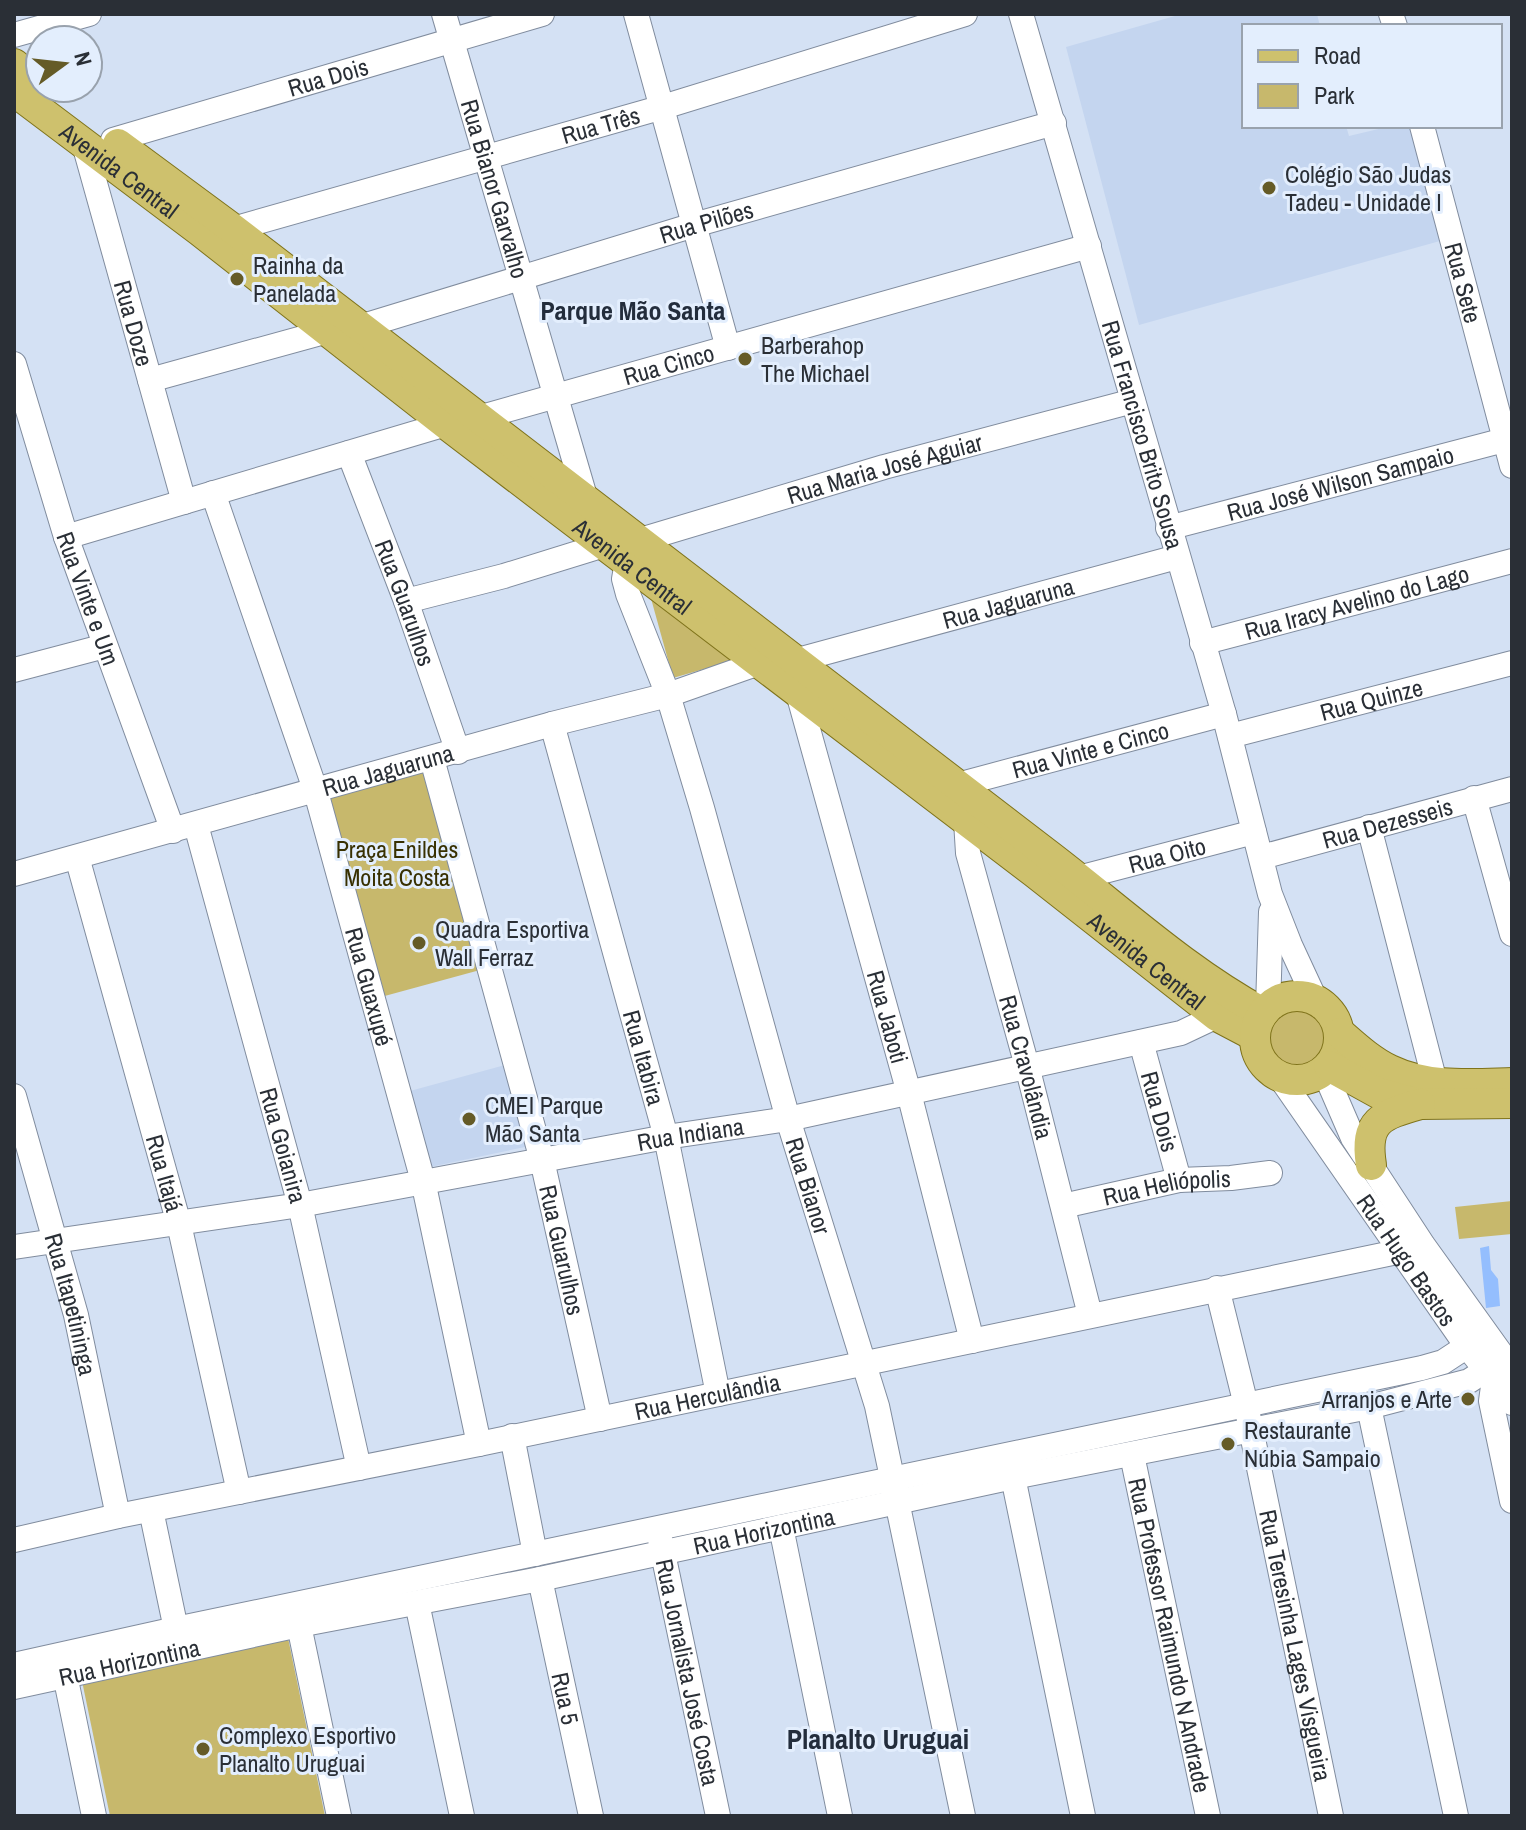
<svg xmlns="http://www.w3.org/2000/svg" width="1526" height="1830" font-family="'Archivo Narrow',sans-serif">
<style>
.built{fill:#c4d5ef}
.green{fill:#c7b86c}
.water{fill:#94befe}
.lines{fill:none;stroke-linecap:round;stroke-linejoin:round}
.minor-casing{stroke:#808c9e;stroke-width:26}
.major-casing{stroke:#7f731b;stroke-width:32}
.minor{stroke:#fff;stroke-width:24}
.major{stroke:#cec16d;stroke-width:30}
.poi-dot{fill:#655b27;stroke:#e3eefd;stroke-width:3}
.labels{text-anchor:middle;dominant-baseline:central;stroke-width:6;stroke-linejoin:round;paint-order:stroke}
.street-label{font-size:24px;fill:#2a2f36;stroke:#e3eefd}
.poi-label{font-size:24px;fill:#2a2f36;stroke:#e3eefd;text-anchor:start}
.park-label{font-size:24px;fill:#383001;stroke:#e3eefd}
.neighbourhood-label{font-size:26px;font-weight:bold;fill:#232d3c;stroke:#e3eefd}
.quarter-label{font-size:28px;font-weight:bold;fill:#232d3c;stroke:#e3eefd}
</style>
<rect width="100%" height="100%" fill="#d4e1f4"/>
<!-- built -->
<g class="built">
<path d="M 1182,14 L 1317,14 L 1320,26 L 1244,26 L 1244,126 L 1346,126 L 1349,136 L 1391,126 L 1418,126 L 1447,239 L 1139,325 L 1066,47 Z"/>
<path d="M 505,1065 L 530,1146 L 430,1167 L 410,1091 Z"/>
</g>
<!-- green -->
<g class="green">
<path d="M 647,584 L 742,658 L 673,678 Z"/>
<path d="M 424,768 L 480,970 L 381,997 L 325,795 Z"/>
<circle cx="1298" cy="1038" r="33"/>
<path d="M 1512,1201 L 1512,1234 L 1459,1239 L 1455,1207 Z"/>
<path d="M 288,1638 L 325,1816 L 110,1816 L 82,1681 Z"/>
</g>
<!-- water -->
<path class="water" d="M 1489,1246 L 1491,1270 L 1498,1279 L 1500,1306 L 1486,1308 L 1480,1248 Z"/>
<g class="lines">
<!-- minor casing -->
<g class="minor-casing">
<g id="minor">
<path id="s1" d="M 444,14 L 586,500"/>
<path d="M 636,14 L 728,348"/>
<path id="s2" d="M 1021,14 L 1224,714 L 1270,894 L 1290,945 L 1315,999"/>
<path d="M 1391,14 L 1395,26"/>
<path d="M 14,35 L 89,14"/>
<path id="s3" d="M 1422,126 L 1512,466"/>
<path id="s4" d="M 113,140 L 542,14"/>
<path id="s5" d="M 84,144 L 184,502"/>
<path id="s6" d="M 233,229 L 663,107 L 965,14"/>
<path id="s7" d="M 360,327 L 694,225 L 1054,123"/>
<path id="s8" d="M 14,364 L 66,537 L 173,831"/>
<path d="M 150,380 L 328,331"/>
<path id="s9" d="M 478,418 L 1089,246"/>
<path id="s10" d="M 349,453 L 406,601 L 458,752"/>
<path id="s11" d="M 213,493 L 316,792 L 423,1181 L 479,1444"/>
<path id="s12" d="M 1168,528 L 1512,438"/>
<path d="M 66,537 L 446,424"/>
<path id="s13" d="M 637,541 L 884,467 L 1133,401"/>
<path id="s14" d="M 627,562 L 624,579 L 628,594 L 668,695 L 702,808 L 788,1119 L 877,1406 L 963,1816"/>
<path d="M 406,601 L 504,576 L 604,545"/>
<path id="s15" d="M 1202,643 L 1512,561"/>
<path id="s16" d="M 794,661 L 1177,557"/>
<path d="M 14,670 L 105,646"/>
<path id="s17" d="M 798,693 L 909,1093 L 972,1341"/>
<path id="s18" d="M 552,724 L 666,1137 L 718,1394"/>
<path id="s19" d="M 1230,736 L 1512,663"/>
<path id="s20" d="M 432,759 L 542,1160 L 600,1419"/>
<path id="s21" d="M 957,785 L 1224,714"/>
<path d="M 1474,798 L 1512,934"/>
<path id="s22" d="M 966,821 L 968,853 L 1027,1066 L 1090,1315"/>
<path id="s23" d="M 196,825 L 300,1205 L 359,1468"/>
<path d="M 1369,827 L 1435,1082"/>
<path id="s24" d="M 77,857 L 179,1224 L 239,1492"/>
<path id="s25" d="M 1262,857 L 1512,789"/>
<path id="s26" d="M 14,874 L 552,724 L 668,695 L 759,663"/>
<path id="s27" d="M 1078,878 L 1254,832"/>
<path d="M 1268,1007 L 1271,912"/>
<path id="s28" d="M 1141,1042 L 1179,1180"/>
<path d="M 1324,1071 L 1353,1138 L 1423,1245 L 1512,1369"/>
<path id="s29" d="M 1279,1076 L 1466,1345 L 1512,1403"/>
<path id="s30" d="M 14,1096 L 76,1315 L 118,1516"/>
<path id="s31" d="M 1063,1206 L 1179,1180 L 1231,1178 L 1270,1173"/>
<path id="s32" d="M 14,1247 L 300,1205 L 666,1137 L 788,1119 L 1181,1033 L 1217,1016"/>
<path id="s33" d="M 1217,1288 L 1246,1405 L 1331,1816"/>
<path d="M 1499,1377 L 1494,1379 L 1491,1401 L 1512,1501"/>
<path d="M 1369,1407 L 1456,1816"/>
<path d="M 512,1436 L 535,1554"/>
<path id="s34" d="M 1132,1455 L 1208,1816"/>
<path d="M 1013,1477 L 1083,1816"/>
<path d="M 151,1510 L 176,1629"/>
<path d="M 781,1527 L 840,1816"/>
<path id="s35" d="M 660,1539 L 718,1816"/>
<path id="s36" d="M 14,1540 L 118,1516 L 479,1444 L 1402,1251"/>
<path id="s37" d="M 540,1579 L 591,1816"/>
<path d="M 417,1603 L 462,1816"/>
<path d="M 296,1611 L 339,1816"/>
<path d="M 14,1665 L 176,1629 L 1422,1368 L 1443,1362 L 1475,1341 L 1492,1342"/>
<path d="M 65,1675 L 94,1816"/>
<path id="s38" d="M 14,1687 L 299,1625 L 540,1579 L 1013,1477 L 1369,1407 L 1469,1381 L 1486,1370 L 1498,1351"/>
</g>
</g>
<!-- major casing -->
<g class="major-casing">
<g id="major">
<path d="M 14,64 L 40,85"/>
<path id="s39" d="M 14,91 L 200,231 L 446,424 L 1034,872 L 1217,1016 L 1255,1036"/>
<path d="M 118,144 L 233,229 L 1047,854 C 1118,908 1184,970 1263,1013"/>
<circle cx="1297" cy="1038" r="42"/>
<path d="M 1340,1033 C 1356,1047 1371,1061 1390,1070 C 1427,1088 1472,1084 1512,1083"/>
<path d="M 1329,1066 L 1378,1093 L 1420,1104 L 1512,1103"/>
<path d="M 1371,1165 C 1364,1121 1381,1115 1420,1104"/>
</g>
</g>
<!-- minor -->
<use href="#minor" class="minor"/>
<!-- major -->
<use href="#major" class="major"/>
</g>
<!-- markers -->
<g class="poi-dot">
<circle cx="1269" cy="188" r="8"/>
<circle cx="237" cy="279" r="8"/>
<circle cx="745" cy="359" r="8"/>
<circle cx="419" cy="943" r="8"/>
<circle cx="469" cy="1119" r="8"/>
<circle cx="1468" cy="1399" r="8"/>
<circle cx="1228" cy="1444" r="8"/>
<circle cx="203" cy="1749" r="8"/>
</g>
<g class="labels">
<!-- street labels -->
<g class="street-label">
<text stroke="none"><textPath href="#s4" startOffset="224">Rua Dois</textPath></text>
<text stroke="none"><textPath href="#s6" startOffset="382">Rua Três</textPath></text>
<text stroke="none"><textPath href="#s39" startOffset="132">Avenida Central</textPath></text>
<text stroke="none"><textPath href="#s1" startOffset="182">Rua Bianor Garvalho</textPath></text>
<text stroke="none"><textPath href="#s7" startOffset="362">Rua Pilões</textPath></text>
<text stroke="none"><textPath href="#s3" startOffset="162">Rua Sete</textPath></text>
<text stroke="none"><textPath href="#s5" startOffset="186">Rua Doze</textPath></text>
<text stroke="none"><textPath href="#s9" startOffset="198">Rua Cinco</textPath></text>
<text stroke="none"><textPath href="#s2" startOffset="438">Rua Francisco Brito Sousa</textPath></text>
<text stroke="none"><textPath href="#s13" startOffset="258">Rua Maria José Aguiar</textPath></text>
<text stroke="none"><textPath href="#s12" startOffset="178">Rua José Wilson Sampaio</textPath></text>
<text stroke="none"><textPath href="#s39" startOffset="780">Avenida Central</textPath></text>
<text stroke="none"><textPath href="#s8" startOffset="246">Rua Vinte e Um</textPath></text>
<text stroke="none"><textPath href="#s10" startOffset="160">Rua Guarulhos</textPath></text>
<text stroke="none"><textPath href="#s15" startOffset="160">Rua Iracy Avelino do Lago</textPath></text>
<text stroke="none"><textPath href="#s16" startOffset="222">Rua Jaguaruna</textPath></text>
<text stroke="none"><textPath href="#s19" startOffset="146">Rua Quinze</textPath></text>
<text stroke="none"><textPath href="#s21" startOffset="138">Rua Vinte e Cinco</textPath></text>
<text stroke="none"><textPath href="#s26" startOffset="388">Rua Jaguaruna</textPath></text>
<text stroke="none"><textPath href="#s25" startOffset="130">Rua Dezesseis</textPath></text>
<text stroke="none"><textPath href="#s27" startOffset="92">Rua Oito</textPath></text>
<text stroke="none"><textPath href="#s39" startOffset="1428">Avenida Central</textPath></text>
<text stroke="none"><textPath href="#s11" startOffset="518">Rua Guaxupé</textPath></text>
<text stroke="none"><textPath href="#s17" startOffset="336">Rua Jaboti</textPath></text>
<text stroke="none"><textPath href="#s18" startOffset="346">Rua Itabira</textPath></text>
<text stroke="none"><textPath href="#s22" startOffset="254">Rua Cravolândia</textPath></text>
<text stroke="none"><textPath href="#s28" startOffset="72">Rua Dois</textPath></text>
<text stroke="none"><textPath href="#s32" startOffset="686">Rua Indiana</textPath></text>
<text stroke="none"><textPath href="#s23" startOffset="332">Rua Goianira</textPath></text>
<text stroke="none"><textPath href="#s24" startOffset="328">Rua Itajá</textPath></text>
<text stroke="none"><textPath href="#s14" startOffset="652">Rua Bianor</textPath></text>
<text stroke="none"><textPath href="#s31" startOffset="106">Rua Heliópolis</textPath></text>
<text stroke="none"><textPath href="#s20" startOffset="508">Rua Guarulhos</textPath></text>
<text stroke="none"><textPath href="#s29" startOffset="224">Rua Hugo Bastos</textPath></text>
<text stroke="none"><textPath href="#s30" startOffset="216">Rua Itapetininga</textPath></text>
<text stroke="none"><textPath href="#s36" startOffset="708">Rua Herculândia</textPath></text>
<text stroke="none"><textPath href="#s38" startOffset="766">Rua Horizontina</textPath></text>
<text stroke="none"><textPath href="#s34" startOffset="184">Rua Professor Raimundo N Andrade</textPath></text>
<text stroke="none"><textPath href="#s33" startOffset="366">Rua Teresinha Lages Visgueira</textPath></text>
<text stroke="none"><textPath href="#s38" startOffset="118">Rua Horizontina</textPath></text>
<text stroke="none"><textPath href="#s35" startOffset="136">Rua Jornalista José Costa</textPath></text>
<text stroke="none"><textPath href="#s37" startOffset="122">Rua 5</textPath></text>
</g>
<!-- poi labels -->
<g class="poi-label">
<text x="1285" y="174">Colégio São Judas<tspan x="1285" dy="28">Tadeu - Unidade I</tspan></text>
<text x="253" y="265">Rainha da<tspan x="253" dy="28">Panelada</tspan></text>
<text x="761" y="345">Barberahop<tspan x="761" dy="28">The Michael</tspan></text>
<text x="435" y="929">Quadra Esportiva<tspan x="435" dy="28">Wall Ferraz</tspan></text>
<text x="485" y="1105">CMEI Parque<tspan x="485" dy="28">Mão Santa</tspan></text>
<text x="1452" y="1399" text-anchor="end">Arranjos e Arte</text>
<text x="1244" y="1430">Restaurante<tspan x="1244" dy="28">Núbia Sampaio</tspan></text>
<text x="219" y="1735">Complexo Esportivo<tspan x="219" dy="28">Planalto Uruguai</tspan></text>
</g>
<!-- park labels -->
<g class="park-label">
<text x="397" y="849">Praça Enildes<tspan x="397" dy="28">Moita Costa</tspan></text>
</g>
<!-- neighbourhood labels -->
<g class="neighbourhood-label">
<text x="633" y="310">Parque Mão Santa</text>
</g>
<!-- quarter labels -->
<g class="quarter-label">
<text x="878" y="1739">Planalto Uruguai</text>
</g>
</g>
<!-- border -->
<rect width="1526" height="1830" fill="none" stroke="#2a2f36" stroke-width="32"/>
<!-- legend -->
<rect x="1242" y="24" width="260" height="104" fill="#e3eefd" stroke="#99a2ad" stroke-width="2"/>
<rect x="1258" y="50" width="40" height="12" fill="#cec16d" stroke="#99a2ad" stroke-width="2"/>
<text x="1314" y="64" font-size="24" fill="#2a2f36">Road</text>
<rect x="1258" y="84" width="40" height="24" fill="#c7b86c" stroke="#99a2ad" stroke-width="2"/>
<text x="1314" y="104" font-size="24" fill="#2a2f36">Park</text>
<!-- north arrow -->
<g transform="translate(64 64) rotate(75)"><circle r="38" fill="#e3eefd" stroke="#99a2ad" stroke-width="2"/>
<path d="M0-6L14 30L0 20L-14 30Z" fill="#655b27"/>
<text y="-12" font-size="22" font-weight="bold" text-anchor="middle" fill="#2a2f36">N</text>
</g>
</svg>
